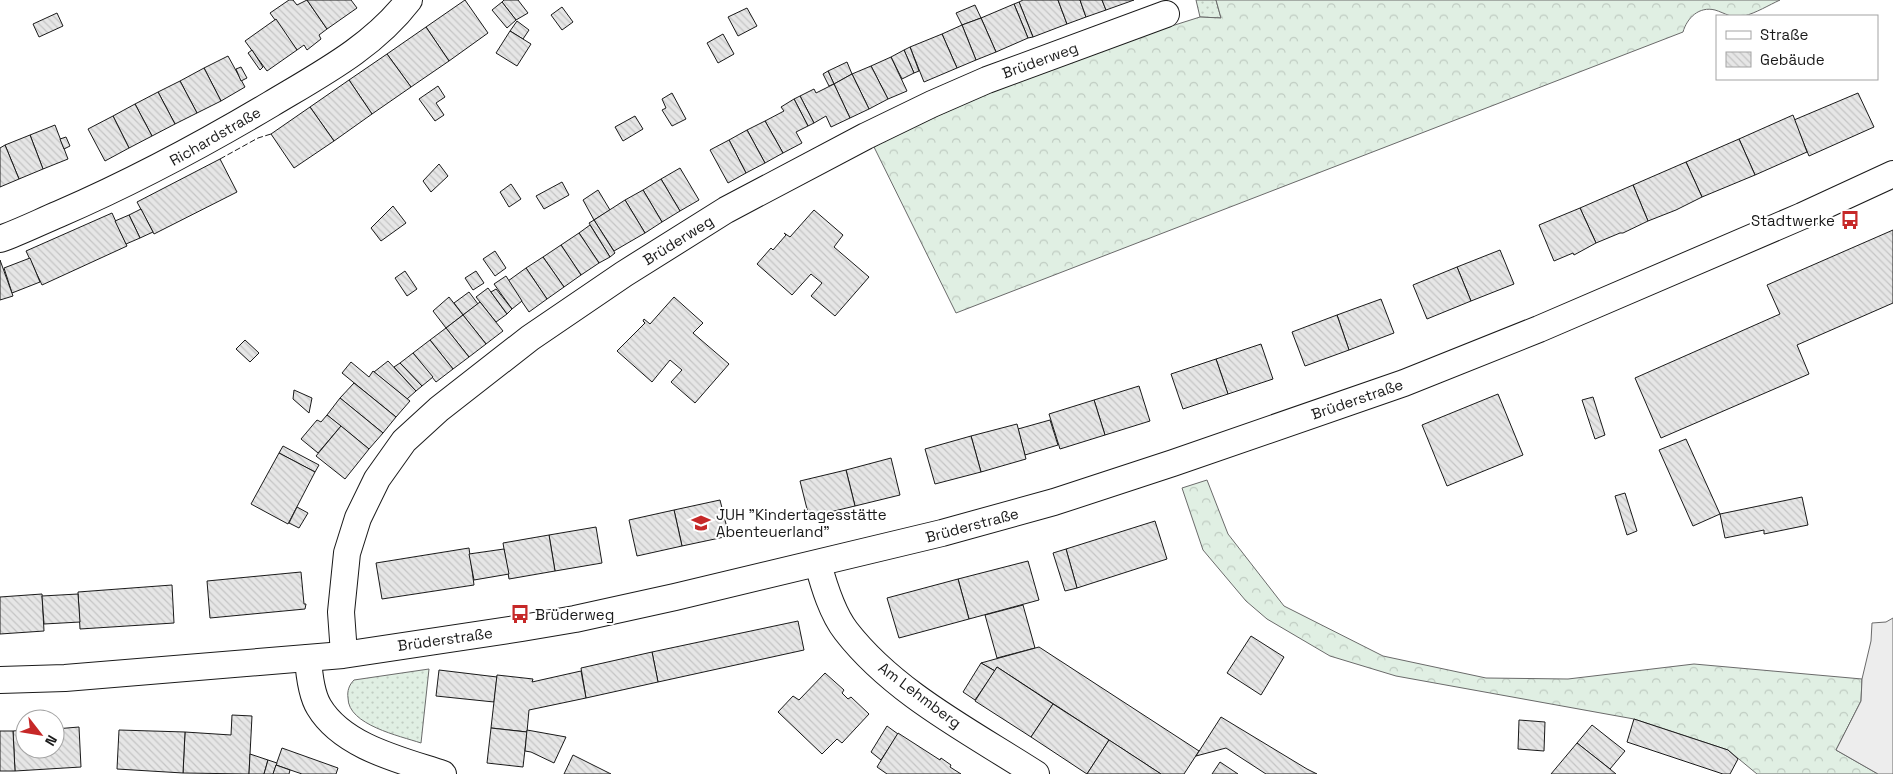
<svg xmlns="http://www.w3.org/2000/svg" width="1893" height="774" font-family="'Space Grotesk',sans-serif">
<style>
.grass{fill:url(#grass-dots);stroke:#6a6a6a}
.forest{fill:url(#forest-crowns);stroke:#6a6a6a}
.parking{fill:#ededed;stroke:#6a6a6a}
.building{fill:url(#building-back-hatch);stroke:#1a1a1a}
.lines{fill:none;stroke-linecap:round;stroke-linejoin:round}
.street-casing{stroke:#1a1a1a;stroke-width:28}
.street{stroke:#fff;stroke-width:26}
.fence{stroke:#1a1a1a;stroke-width:1;stroke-dasharray:6 2.5;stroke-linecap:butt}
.labels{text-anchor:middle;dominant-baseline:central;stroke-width:4;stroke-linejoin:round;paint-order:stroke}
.street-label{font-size:15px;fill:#1a1a1a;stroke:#fff}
.poi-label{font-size:15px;fill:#1a1a1a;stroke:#fff;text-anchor:start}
</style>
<defs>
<pattern id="grass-dots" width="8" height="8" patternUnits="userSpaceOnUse" patternTransform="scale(1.25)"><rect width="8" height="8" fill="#e0efe3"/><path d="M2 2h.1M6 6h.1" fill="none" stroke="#c0ccc2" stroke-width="1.8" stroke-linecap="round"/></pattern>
<pattern id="forest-crowns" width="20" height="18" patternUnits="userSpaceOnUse" patternTransform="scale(1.25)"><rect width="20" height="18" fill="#e0efe3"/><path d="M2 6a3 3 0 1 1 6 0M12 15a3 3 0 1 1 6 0" fill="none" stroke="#c0ccc2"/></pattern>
<pattern id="building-back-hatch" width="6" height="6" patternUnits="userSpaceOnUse" patternTransform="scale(1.25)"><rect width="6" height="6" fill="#e6e6e6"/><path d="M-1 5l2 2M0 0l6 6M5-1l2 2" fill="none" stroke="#c5c5c5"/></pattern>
</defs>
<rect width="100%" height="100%" fill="#fff"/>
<!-- grass -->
<g class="grass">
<path d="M 1196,0 L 1216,0 L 1221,18 L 1200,17 Z"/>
<path d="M 429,669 L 421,743 C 400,736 348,725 348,698 C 347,691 349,685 354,680 Z"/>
</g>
<!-- forest -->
<g class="forest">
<path d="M 1216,0 L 1780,0 C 1769,5 1756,13 1744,16 C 1732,19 1725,13 1715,10 C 1699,6 1687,18 1683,32 L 956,313 L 874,147 L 903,131 L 991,92 L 1121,42 L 1200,17 L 1221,18 Z"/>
<path d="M 1207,480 L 1228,534 L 1284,606 L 1383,656 L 1486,678 L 1568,679 L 1694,664 L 1862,679 L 1861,701 L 1836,750 L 1878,774 L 1757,774 L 1728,750 L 1634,719 L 1396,676 L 1330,656 L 1267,619 L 1246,601 L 1203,550 L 1182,488 Z"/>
</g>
<!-- parking -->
<path class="parking" d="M 1893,618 L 1893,774 L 1878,774 L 1836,750 L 1861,701 L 1862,679 L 1871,641 L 1872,623 L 1886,622 Z"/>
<!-- building -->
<g class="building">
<path d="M 289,0 L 293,0 L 297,5 L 307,0 L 327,29 L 319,35 L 321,39 L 307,50 L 304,45 L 297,50 L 270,13 Z"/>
<path d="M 307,0 L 351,0 L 357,8 L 327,29 Z"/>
<path d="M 465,0 L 488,33 L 449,61 L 426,27 Z"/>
<path d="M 504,0 L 518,0 L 528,13 L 516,20 L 502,2 Z"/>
<path d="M 1023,0 L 1058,0 L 1067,24 L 1033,37 L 1019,2 Z"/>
<path d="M 1058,0 L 1080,0 L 1086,17 L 1067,24 Z"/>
<path d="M 1080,0 L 1102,0 L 1106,10 L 1086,17 Z"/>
<path d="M 1102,0 L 1134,0 L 1106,10 Z"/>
<path d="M 502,2 L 516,20 L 507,28 L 492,10 Z"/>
<path d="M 1019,2 L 1033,37 L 1028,38 L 1014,4 Z"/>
<path d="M 1014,4 L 1028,38 L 996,52 L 981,18 Z"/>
<path d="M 975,5 L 981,18 L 962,25 L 956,13 Z"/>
<path d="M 562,7 L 573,22 L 562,30 L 551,15 Z"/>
<path d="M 747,8 L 757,26 L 738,36 L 728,17 Z"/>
<path d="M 57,13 L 63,26 L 39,37 L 33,24 Z"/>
<path d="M 981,18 L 996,52 L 976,60 L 962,25 Z"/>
<path d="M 276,19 L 297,50 L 267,71 L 245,41 Z"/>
<path d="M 517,21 L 529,30 L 523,39 L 510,31 Z"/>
<path d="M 962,25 L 976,60 L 957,68 L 942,34 Z"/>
<path d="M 426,27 L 449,61 L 411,87 L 387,54 Z"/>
<path d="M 510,31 L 531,44 L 517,66 L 496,53 Z"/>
<path d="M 723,34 L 734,54 L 718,63 L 707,43 Z"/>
<path d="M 942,34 L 957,68 L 924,82 L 910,47 Z"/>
<path d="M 910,47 L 919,71 L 914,73 L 904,50 Z"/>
<path d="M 252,50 L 263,67 L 260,70 L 248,53 Z"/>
<path d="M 904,50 L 914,73 L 902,79 L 891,57 Z"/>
<path d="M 387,54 L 411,87 L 372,114 L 349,80 Z"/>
<path d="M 228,56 L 245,87 L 221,101 L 204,68 Z"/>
<path d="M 891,57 L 907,91 L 888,99 L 871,66 Z"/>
<path d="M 847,62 L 852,74 L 834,84 L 828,71 Z"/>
<path d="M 871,66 L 888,99 L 869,109 L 852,74 Z"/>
<path d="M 241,67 L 247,78 L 241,81 L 236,69 Z"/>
<path d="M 204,68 L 221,101 L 197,113 L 180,81 Z"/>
<path d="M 828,71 L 834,84 L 829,86 L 823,74 Z"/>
<path d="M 852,74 L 869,109 L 850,118 L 834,84 Z"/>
<path d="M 349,80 L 372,114 L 334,141 L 310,107 Z"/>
<path d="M 180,81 L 197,113 L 175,124 L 158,92 Z"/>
<path d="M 834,84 L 850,118 L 831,127 L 826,116 L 814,123 L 800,96 L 814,89 L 816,93 Z"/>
<path d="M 438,86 L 445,97 L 436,103 L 444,115 L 435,121 L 419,99 Z"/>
<path d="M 158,92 L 175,124 L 152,136 L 135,104 Z"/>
<path d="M 672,93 L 686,119 L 672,126 L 662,110 L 666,108 L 662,99 Z"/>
<path d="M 1858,93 L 1874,127 L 1809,156 L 1794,120 Z"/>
<path d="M 800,96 L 814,123 L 808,126 L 794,99 Z"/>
<path d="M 794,99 L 808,126 L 796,132 L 802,143 L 783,153 L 765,121 L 784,111 L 781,107 Z"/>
<path d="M 135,104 L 152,136 L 129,148 L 113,116 Z"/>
<path d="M 310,107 L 334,141 L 294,168 L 271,134 Z"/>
<path d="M 1793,115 L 1807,152 L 1755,175 L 1739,139 Z"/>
<path d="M 113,116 L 129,148 L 105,161 L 88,129 Z"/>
<path d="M 635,116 L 643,129 L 623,141 L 615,127 Z"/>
<path d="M 765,121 L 783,153 L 765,163 L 747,130 Z"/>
<path d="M 55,125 L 68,159 L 43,169 L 30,135 Z"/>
<path d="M 747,130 L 765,163 L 746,173 L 729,140 Z"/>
<path d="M 30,135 L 43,169 L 19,179 L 5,145 Z"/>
<path d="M 66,137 L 70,146 L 64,149 L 60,139 Z"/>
<path d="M 1739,139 L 1755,175 L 1702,197 L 1686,162 Z"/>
<path d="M 729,140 L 746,173 L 728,183 L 710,150 Z"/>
<path d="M 5,145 L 19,179 L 0,187 L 0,148 Z"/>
<path d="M 220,159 L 237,192 L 154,234 L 137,202 Z"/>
<path d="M 1686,162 L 1702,197 L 1676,210 L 1648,221 L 1633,185 Z"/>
<path d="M 439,164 L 448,176 L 431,192 L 423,181 Z"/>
<path d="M 680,168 L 699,200 L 680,211 L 661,179 Z"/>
<path d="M 661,179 L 680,211 L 662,222 L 643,190 Z"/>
<path d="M 562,182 L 569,195 L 544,209 L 536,196 Z"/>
<path d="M 511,184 L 521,199 L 509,207 L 500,192 Z"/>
<path d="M 1633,185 L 1648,221 L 1623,233 L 1620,233 L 1596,243 L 1580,208 Z"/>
<path d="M 598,190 L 610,210 L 594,220 L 583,200 Z"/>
<path d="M 643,190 L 662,222 L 645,233 L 625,200 Z"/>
<path d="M 625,200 L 645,233 L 614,251 L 594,220 Z"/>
<path d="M 393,206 L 406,223 L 381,241 L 371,228 Z"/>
<path d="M 1580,208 L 1596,243 L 1574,255 L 1573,253 L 1554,261 L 1539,225 Z"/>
<path d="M 141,209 L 153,232 L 140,238 L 129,215 Z"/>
<path d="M 814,210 L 843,235 L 834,247 L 869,277 L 835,316 L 811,296 L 822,283 L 811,274 L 792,295 L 757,264 L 771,248 L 773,250 L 786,235 L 784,233 L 790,237 Z"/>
<path d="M 112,213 L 127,246 L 42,285 L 26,251 Z"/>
<path d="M 129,215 L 140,238 L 126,244 L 115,221 Z"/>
<path d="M 594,220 L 615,253 L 610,257 L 589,223 Z"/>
<path d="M 590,225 L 610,257 L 599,263 L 579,233 Z"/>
<path d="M 1893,230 L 1893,303 L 1797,345 L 1809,374 L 1661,438 L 1635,378 L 1780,314 L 1767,285 Z"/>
<path d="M 579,233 L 599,263 L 581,275 L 561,245 Z"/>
<path d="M 561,245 L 581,275 L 564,287 L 543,257 Z"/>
<path d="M 1500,250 L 1514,284 L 1471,301 L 1457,267 Z"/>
<path d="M 495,251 L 506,268 L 495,276 L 483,259 Z"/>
<path d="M 543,257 L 564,287 L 547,299 L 526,268 Z"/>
<path d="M 30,258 L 40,282 L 12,293 L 4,268 Z"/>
<path d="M 0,260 L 13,296 L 0,300 Z"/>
<path d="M 1457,267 L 1471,301 L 1427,319 L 1413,285 Z"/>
<path d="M 526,268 L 547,299 L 529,312 L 508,281 Z"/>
<path d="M 405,271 L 417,289 L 407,296 L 395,278 Z"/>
<path d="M 476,271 L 484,283 L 473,290 L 465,278 Z"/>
<path d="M 506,276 L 522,301 L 512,309 L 494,284 Z"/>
<path d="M 488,288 L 507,314 L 496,322 L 476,297 Z"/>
<path d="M 496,289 L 512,309 L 507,314 L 491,292 Z"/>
<path d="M 469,292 L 478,304 L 463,315 L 454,303 Z"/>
<path d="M 449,297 L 463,315 L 446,328 L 433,311 Z"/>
<path d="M 674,297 L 703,323 L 693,333 L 729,364 L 695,403 L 671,382 L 682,370 L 670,360 L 652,382 L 617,351 L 645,323 L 643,321 L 644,319 L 650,324 Z"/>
<path d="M 1381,299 L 1394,333 L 1349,350 L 1337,315 Z"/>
<path d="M 480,302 L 503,331 L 486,344 L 463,315 Z"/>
<path d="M 463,315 L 486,344 L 469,357 L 446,328 Z"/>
<path d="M 1337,315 L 1349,350 L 1305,366 L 1292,332 Z"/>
<path d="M 446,328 L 469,357 L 453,369 L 430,340 Z"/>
<path d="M 245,340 L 259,353 L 250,362 L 236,349 Z"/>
<path d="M 430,340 L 453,369 L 436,382 L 413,353 Z"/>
<path d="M 1261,344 L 1273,379 L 1228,394 L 1216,359 Z"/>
<path d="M 413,353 L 433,377 L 422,386 L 400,363 Z"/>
<path d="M 1216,359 L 1228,394 L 1183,409 L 1171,374 Z"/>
<path d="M 388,361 L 416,391 L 407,399 L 374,372 Z"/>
<path d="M 351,362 L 369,377 L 373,371 L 410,401 L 396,417 L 342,373 Z"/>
<path d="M 400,363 L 422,386 L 416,391 L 394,367 Z"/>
<path d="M 354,383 L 396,417 L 383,433 L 340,398 Z"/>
<path d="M 1139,386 L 1150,421 L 1105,435 L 1094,400 Z"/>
<path d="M 294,390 L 312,398 L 309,413 L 293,399 Z"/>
<path d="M 1498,394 L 1523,455 L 1447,486 L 1422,425 Z"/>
<path d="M 1593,397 L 1605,435 L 1595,439 L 1582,400 Z"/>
<path d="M 340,398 L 383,433 L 369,449 L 327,415 Z"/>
<path d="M 1094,400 L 1105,435 L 1060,449 L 1049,414 Z"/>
<path d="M 327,415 L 341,426 L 318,453 L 301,439 L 317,420 L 321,422 Z"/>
<path d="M 1050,420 L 1058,445 L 1025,455 L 1018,429 Z"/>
<path d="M 1017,424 L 1026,459 L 981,472 L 971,436 Z"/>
<path d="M 341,426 L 369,449 L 345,479 L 316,456 Z"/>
<path d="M 971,436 L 981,472 L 935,484 L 925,449 Z"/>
<path d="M 1686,439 L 1720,514 L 1693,526 L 1659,450 Z"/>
<path d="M 283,446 L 319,465 L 315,472 L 279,453 Z"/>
<path d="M 279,453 L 315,472 L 288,524 L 251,504 Z"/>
<path d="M 891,458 L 900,495 L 855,506 L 846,470 Z"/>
<path d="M 846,470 L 855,506 L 809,517 L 800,481 Z"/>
<path d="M 1625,493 L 1637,531 L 1627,535 L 1615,496 Z"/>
<path d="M 1802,497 L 1808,525 L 1764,534 L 1764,530 L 1725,538 L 1720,514 Z"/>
<path d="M 720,500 L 729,536 L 682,546 L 674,510 Z"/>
<path d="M 297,507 L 308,513 L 299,528 L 289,523 Z"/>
<path d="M 674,510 L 682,546 L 637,556 L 629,520 Z"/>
<path d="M 1155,521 L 1167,559 L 1077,588 L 1066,549 Z"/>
<path d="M 596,527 L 602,563 L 555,571 L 549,535 Z"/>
<path d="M 549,535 L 555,571 L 509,579 L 503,543 Z"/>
<path d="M 469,548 L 474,585 L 382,599 L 376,563 Z"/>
<path d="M 504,549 L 509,574 L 474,580 L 469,554 Z"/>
<path d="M 1066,549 L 1077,588 L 1065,591 L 1053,553 Z"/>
<path d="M 1028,561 L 1039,600 L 969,619 L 958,579 Z"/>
<path d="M 301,572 L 304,604 L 306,604 L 305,609 L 210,618 L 207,581 Z"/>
<path d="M 958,579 L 969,619 L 899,638 L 887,598 Z"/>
<path d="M 172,585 L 174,623 L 80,629 L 78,592 Z"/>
<path d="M 42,594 L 44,631 L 0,634 L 0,597 Z"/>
<path d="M 78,594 L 80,622 L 44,624 L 42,596 Z"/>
<path d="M 1023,605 L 1035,648 L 997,658 L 985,615 Z"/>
<path d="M 798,621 L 804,650 L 658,682 L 652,652 Z"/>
<path d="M 1251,636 L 1284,657 L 1261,695 L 1227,673 Z"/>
<path d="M 1039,647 L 1199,751 L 1184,774 L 1161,774 L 997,667 L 995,671 L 981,663 Z"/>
<path d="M 652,652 L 658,682 L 586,698 L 581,668 Z"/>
<path d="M 981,663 L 995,671 L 975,700 L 963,692 Z"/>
<path d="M 997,667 L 1053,704 L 1031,737 L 975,701 Z"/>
<path d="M 439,670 L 497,677 L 494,702 L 436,696 Z"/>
<path d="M 581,671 L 586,698 L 529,710 L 527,732 L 491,728 L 497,675 L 533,679 L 532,682 Z"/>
<path d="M 825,673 L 844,690 L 842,693 L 848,699 L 851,697 L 869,714 L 842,743 L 837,739 L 822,754 L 778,712 L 793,696 L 799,700 Z"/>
<path d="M 1053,704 L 1109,740 L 1087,774 L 1031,737 Z"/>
<path d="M 232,715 L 252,716 L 249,774 L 183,773 L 185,732 L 231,735 Z"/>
<path d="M 1221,717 L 1307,769 L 1317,774 L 1266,774 L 1226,748 L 1196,756 Z"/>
<path d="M 1634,719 L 1728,750 L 1738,759 L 1730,774 L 1723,774 L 1627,742 Z"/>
<path d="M 1519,720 L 1545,722 L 1544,751 L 1518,749 Z"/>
<path d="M 1592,725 L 1625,751 L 1610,769 L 1577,743 Z"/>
<path d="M 887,726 L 898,734 L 881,760 L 871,752 Z"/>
<path d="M 79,727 L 81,767 L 15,771 L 13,731 L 25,730 L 25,749 L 55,749 L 55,729 Z"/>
<path d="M 491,728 L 527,732 L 523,767 L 487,763 Z"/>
<path d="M 119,730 L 185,732 L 183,773 L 117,769 Z"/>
<path d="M 527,730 L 566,737 L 554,763 L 531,752 L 525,751 Z"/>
<path d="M 0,731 L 13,731 L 15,771 L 0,771 Z"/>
<path d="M 898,733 L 940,760 L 941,758 L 951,765 L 950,767 L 961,774 L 887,774 L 877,767 Z"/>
<path d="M 1109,740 L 1161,774 L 1087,774 Z"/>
<path d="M 1577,743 L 1610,769 L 1616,774 L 1551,774 Z"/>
<path d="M 282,748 L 338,768 L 336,774 L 302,774 L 276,765 Z"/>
<path d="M 250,754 L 268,760 L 264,774 L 249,774 Z"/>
<path d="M 573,755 L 611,774 L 564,774 Z"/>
<path d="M 268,760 L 277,763 L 273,774 L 264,774 Z"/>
<path d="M 1220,762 L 1238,774 L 1212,774 Z"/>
<path d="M 276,765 L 290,770 L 289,774 L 273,774 Z"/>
</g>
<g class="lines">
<!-- street casing -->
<g class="street-casing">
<g id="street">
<path d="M 0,239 C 20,232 40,222 59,214 C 133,182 202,145 271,104 C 321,74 373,47 409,0"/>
<path d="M 818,564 C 824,586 832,613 846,631 C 894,693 971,732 1036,774"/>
<path d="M 344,654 L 341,612 L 347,553 L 358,518 L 377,479 L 404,441 L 439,409 L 530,338 L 624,274 L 726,210 L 866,136 L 932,104 L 987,80 L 1166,14"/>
<path d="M 308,658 C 309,673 311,694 319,707 C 343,747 401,760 443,774"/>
<path d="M 0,680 L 65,678 L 343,655 L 522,628 L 575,619 L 675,597 L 942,533 L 1054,502 L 1173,463 L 1404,383 L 1539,329 L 1802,216 L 1893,174"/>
</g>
</g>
<!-- street -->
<use href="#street" class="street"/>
<!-- fence -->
<path class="fence" d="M 220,159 L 258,138 L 271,134"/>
</g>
<!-- icons -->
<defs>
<g id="bus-bare" transform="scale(1.5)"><path d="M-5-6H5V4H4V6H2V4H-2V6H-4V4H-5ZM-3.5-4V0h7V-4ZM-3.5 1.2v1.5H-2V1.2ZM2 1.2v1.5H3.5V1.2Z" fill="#c62828" stroke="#fff" stroke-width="2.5" paint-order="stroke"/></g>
<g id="school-bare" transform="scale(1.5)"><path d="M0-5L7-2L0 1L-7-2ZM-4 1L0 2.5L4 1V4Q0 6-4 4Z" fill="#c62828" stroke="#fff" stroke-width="2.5" paint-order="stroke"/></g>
</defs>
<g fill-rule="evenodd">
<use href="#bus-bare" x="1850" y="220"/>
<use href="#school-bare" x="701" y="523"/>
<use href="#bus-bare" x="520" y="614"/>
</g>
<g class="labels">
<!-- street labels -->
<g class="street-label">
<text transform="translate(1040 60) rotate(-20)">Brüderweg</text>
<text transform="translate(215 136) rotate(-30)">Richardstraße</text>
<text transform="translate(678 240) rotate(-32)">Brüderweg</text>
<text transform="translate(1357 399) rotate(-19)">Brüderstraße</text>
<text transform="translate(972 525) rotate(-15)">Brüderstraße</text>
<text transform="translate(445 639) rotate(-8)">Brüderstraße</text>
<text transform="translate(920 695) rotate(37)">Am Lehmberg</text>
</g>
<!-- poi labels -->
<g class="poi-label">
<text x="1835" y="220" text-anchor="end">Stadtwerke</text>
<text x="716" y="514">JUH "Kindertagesstätte<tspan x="716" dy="17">Abenteuerland"</tspan></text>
<text x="535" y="614">Brüderweg</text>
</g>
</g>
<!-- legend -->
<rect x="1716" y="15" width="162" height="65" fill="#ffffff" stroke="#a3a3a3"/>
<rect x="1726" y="31" width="25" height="8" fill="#ffffff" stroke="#a3a3a3"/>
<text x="1760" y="40" font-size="15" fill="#1a1a1a">Straße</text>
<rect x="1726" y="52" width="25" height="15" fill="url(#building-back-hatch)" stroke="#a3a3a3"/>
<text x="1760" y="65" font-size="15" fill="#1a1a1a">Gebäude</text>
<!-- north arrow -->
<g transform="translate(40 734) rotate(121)"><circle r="24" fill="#ffffff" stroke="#a3a3a3"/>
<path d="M0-4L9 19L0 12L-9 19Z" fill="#c62828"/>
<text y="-8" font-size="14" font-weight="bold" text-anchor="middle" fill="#1a1a1a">N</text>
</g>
</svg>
